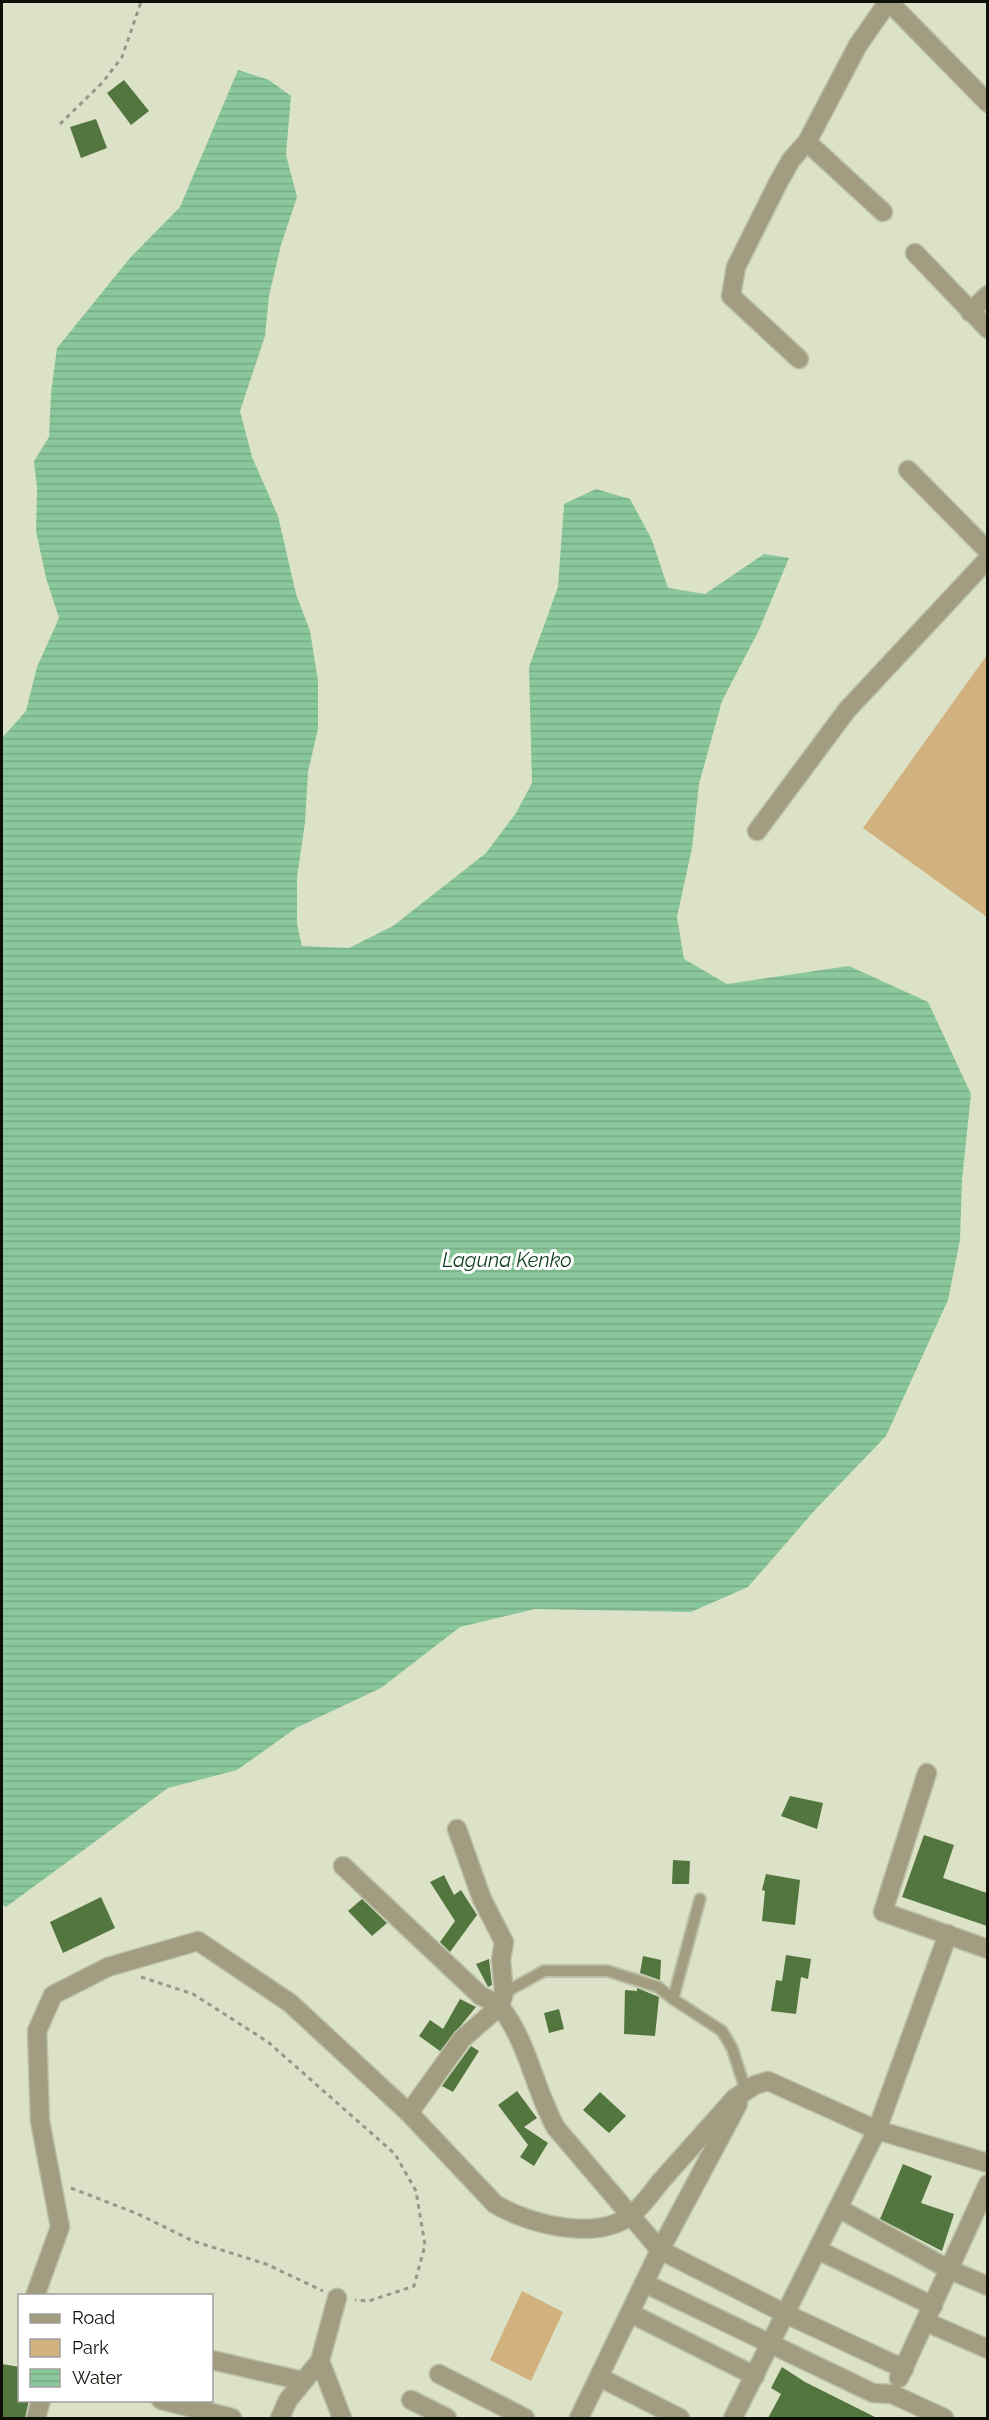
<svg xmlns="http://www.w3.org/2000/svg" width="989" height="2420" font-family="Raleway,sans-serif">
<style>
.green{fill:#d1b27e}
.water{fill:url(#water-rules)}
.building{fill:#53763e}
.lines{fill:none;stroke-linecap:round;stroke-linejoin:round}
.lane-casing{stroke:#bbc0a8;stroke-width:14}
.street-casing{stroke:#bbc0a8;stroke-width:21}
.path{stroke:#959985;stroke-width:3;stroke-dasharray:4.5 4.5;stroke-linecap:butt}
.lane{stroke:#a29d80;stroke-width:10}
.street{stroke:#a29d80;stroke-width:18}
.labels{text-anchor:middle;dominant-baseline:central;stroke-width:6;stroke-linejoin:round;paint-order:stroke}
.water-label{font-size:20px;font-style:italic;fill:#124123;stroke:#fff}
</style>
<defs>
<pattern id="water-rules" width="6" height="5" patternUnits="userSpaceOnUse" patternTransform="scale(1.5)"><rect width="6" height="5" fill="#8ac89b"/><path d="M0 2.5h6" fill="none" stroke="#76ab84"/></pattern>
</defs>
<rect width="100%" height="100%" fill="#dce2c7"/>
<!-- green -->
<g class="green">
<path d="M 987,655 L 987,917 L 863,828 Z"/>
<path d="M 522,2291 L 563,2312 L 531,2381 L 490,2360 Z"/>
</g>
<!-- water -->
<path class="water" d="M 238,70 L 269,80 L 291,96 L 286,155 L 297,197 L 281,245 L 269,296 L 265,336 L 240,411 L 252,457 L 278,516 L 296,594 L 310,631 L 318,681 L 318,729 L 308,772 L 305,823 L 297,877 L 297,924 L 302,946 L 349,948 L 393,926 L 486,853 L 516,813 L 532,783 L 529,667 L 558,587 L 564,504 L 596,489 L 630,499 L 652,540 L 668,588 L 705,594 L 764,554 L 789,558 L 759,630 L 722,701 L 699,784 L 692,848 L 677,917 L 684,959 L 727,984 L 849,966 L 928,1002 L 971,1094 L 962,1180 L 960,1240 L 948,1300 L 886,1436 L 815,1510 L 748,1587 L 691,1612 L 535,1609 L 460,1627 L 381,1688 L 296,1728 L 237,1770 L 168,1788 L 6,1907 L 2,1905 L 2,738 L 26,711 L 37,667 L 59,618 L 46,578 L 36,531 L 37,488 L 34,461 L 49,437 L 51,393 L 57,348 L 130,258 L 180,207 Z"/>
<!-- building -->
<g class="building">
<path d="M 124,80 L 149,111 L 131,125 L 107,93 Z"/>
<path d="M 96,119 L 107,148 L 81,158 L 70,127 Z"/>
<path d="M 790,1796 L 823,1803 L 817,1829 L 781,1816 Z"/>
<path d="M 924,1835 L 954,1845 L 943,1878 L 987,1893 L 987,1926 L 902,1897 Z"/>
<path d="M 673,1860 L 690,1861 L 689,1884 L 672,1884 Z"/>
<path d="M 766,1874 L 800,1880 L 795,1925 L 762,1921 L 765,1891 L 762,1890 Z"/>
<path d="M 444,1875 L 454,1895 L 461,1890 L 477,1915 L 450,1952 L 440,1942 L 455,1921 L 430,1882 Z"/>
<path d="M 101,1897 L 115,1928 L 63,1953 L 50,1922 Z"/>
<path d="M 362,1899 L 387,1923 L 372,1936 L 348,1911 Z"/>
<path d="M 786,1955 L 811,1959 L 808,1979 L 801,1977 L 796,2014 L 771,2011 L 776,1980 L 782,1981 Z"/>
<path d="M 643,1956 L 661,1960 L 660,1980 L 640,1973 Z"/>
<path d="M 489,1959 L 492,1985 L 488,1987 L 476,1964 Z"/>
<path d="M 637,1988 L 659,1997 L 655,2036 L 624,2034 L 625,1990 L 637,1991 Z"/>
<path d="M 460,1999 L 476,2007 L 440,2051 L 419,2036 L 430,2020 L 443,2029 Z"/>
<path d="M 559,2009 L 564,2029 L 549,2033 L 544,2013 Z"/>
<path d="M 471,2046 L 479,2051 L 453,2092 L 442,2086 Z"/>
<path d="M 517,2091 L 537,2118 L 524,2127 L 548,2143 L 534,2166 L 520,2157 L 528,2145 L 498,2105 Z"/>
<path d="M 600,2092 L 626,2116 L 609,2133 L 583,2110 Z"/>
<path d="M 903,2164 L 932,2176 L 921,2203 L 954,2214 L 942,2251 L 880,2219 Z"/>
<path d="M 2,2364 L 20,2367 L 20,2400 L 29,2400 L 25,2418 L 2,2418 Z"/>
<path d="M 782,2367 L 805,2382 L 877,2418 L 768,2418 L 781,2394 L 771,2388 Z"/>
</g>
<g class="lines">
<!-- lane casing -->
<g class="lane-casing">
<g id="lane">
<path d="M 504,1993 L 544,1971 L 608,1971 L 658,1987 L 673,1999 L 722,2031 L 732,2048 L 746,2091"/>
<path d="M 673,1999 L 700,1899"/>
</g>
</g>
<!-- street casing -->
<g class="street-casing">
<g id="street">
<path d="M 889,2 L 988,103"/>
<path d="M 807,142 L 883,212"/>
<path d="M 915,253 L 988,329"/>
<path d="M 970,312 L 988,295"/>
<path d="M 799,359 L 731,296 L 736,267 L 778,183 L 791,160 L 807,142 L 858,45 L 888,2"/>
<path d="M 908,470 L 988,551"/>
<path d="M 757,831 L 847,710 L 988,559"/>
<path d="M 927,1773 L 883,1912 L 988,1949"/>
<path d="M 343,1866 L 481,1996 C 487,1999 496,2002 501,2008 C 528,2042 535,2091 556,2128 L 660,2250 L 786,2314 L 904,2369"/>
<path d="M 409,2113 L 462,2039 L 500,2006 L 504,1993 L 501,1960 L 504,1942 L 482,1899 L 457,1829"/>
<path d="M 838,2208 L 950,2270 L 988,2286"/>
<path d="M 818,2250 L 933,2306"/>
<path d="M 644,2283 L 873,2393 L 892,2394 L 944,2418"/>
<path d="M 35,2296 L 60,2227 L 40,2121 L 37,2031 L 53,1995 L 108,1967 L 198,1941 L 290,2003 L 409,2113 L 495,2204 C 528,2224 596,2242 631,2215 C 642,2207 652,2192 661,2181 C 686,2153 710,2126 735,2098 L 755,2085 L 768,2081 L 877,2130 L 988,2163"/>
<path d="M 630,2313 L 755,2376"/>
<path d="M 926,2322 L 988,2349"/>
<path d="M 212,2360 L 303,2381"/>
<path d="M 320,2361 L 342,2418"/>
<path d="M 439,2374 L 525,2418"/>
<path d="M 599,2377 L 680,2418"/>
<path d="M 899,2378 L 988,2184"/>
<path d="M 161,2400 L 232,2418"/>
<path d="M 411,2400 L 447,2418"/>
<path d="M 36,2418 L 41,2400"/>
<path d="M 280,2418 L 288,2400 L 320,2361 L 337,2298"/>
<path d="M 579,2418 L 660,2250 L 738,2104"/>
<path d="M 733,2418 L 877,2130 L 948,1934"/>
</g>
</g>
<!-- path -->
<g class="path">
<path d="M 60,124 L 103,82 L 122,57 L 141,2"/>
<path d="M 141,1977 L 193,1994 L 268,2042 L 395,2154 L 416,2191 L 425,2245 L 414,2286 L 369,2301 L 355,2300"/>
<path d="M 71,2188 L 138,2214 L 193,2241 L 266,2264 L 323,2291"/>
</g>
<!-- lane -->
<use href="#lane" class="lane"/>
<!-- street -->
<use href="#street" class="street"/>
</g>
<g class="labels">
<!-- water labels -->
<g class="water-label">
<text x="507" y="1260">Laguna Kenko</text>
</g>
</g>
<!-- border -->
<rect width="989" height="2420" fill="none" stroke="#0e0f07" stroke-width="6"/>
<!-- legend -->
<rect x="18" y="2294" width="195" height="108" fill="#ffffff" stroke="#9f9f9c" stroke-width="1.5"/>
<rect x="30" y="2314" width="30" height="9" fill="#a29d80" stroke="#9f9f9c" stroke-width="1.5"/>
<text x="72" y="2324" font-size="18" fill="#0e0f07">Road</text>
<rect x="30" y="2339" width="30" height="18" fill="#d1b27e" stroke="#9f9f9c" stroke-width="1.5"/>
<text x="72" y="2354" font-size="18" fill="#0e0f07">Park</text>
<rect x="30" y="2369" width="30" height="18" fill="url(#water-rules)" stroke="#9f9f9c" stroke-width="1.5"/>
<text x="72" y="2384" font-size="18" fill="#0e0f07">Water</text>
</svg>
